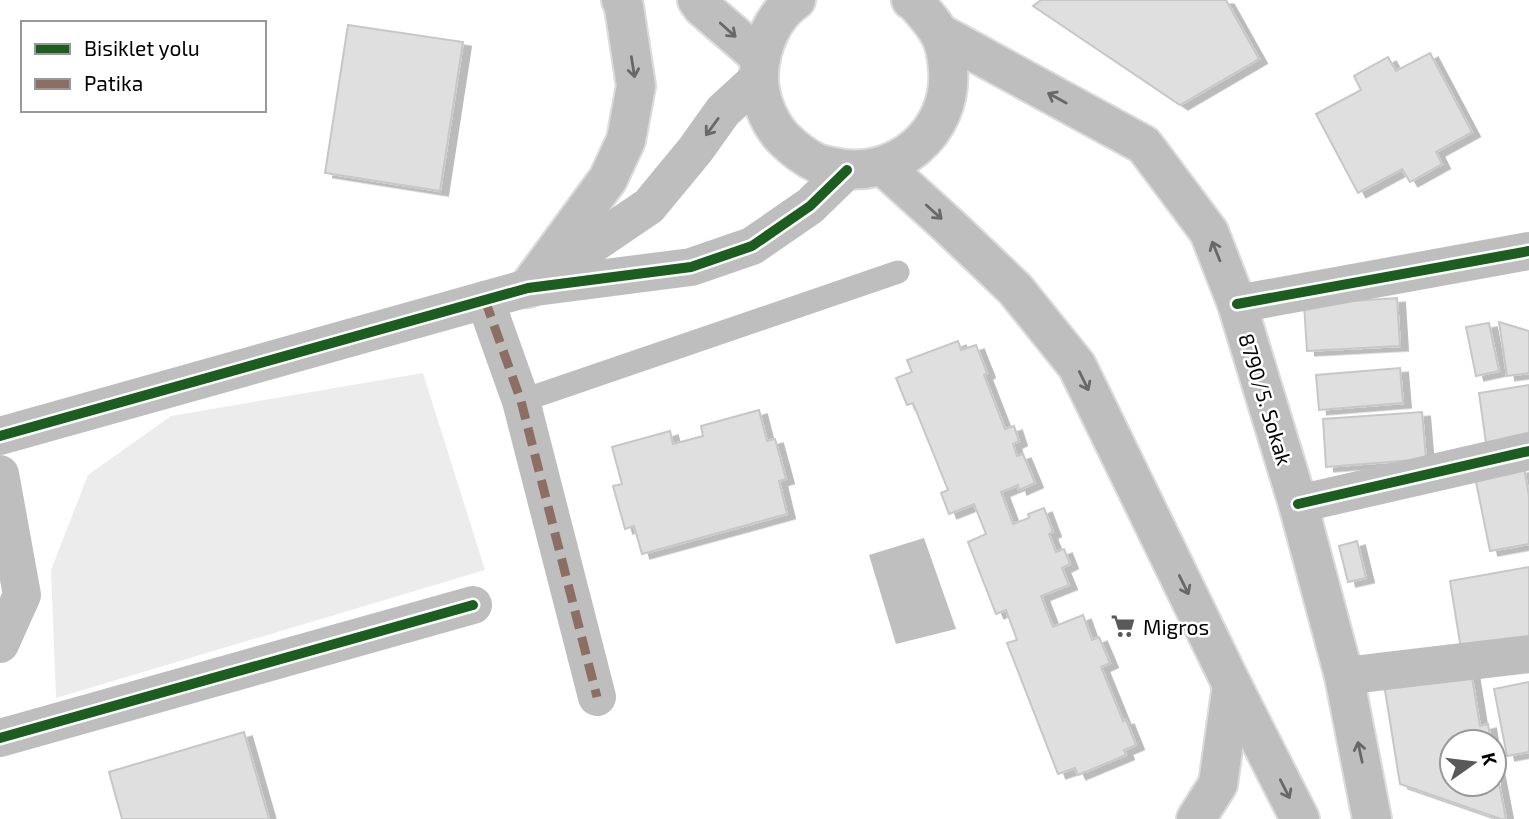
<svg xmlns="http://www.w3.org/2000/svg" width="1529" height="819" font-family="'Exo 2',sans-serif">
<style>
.green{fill:#ececec}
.water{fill:#bfbfbf}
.building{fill:#dfdfdf;stroke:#c7c7c7;stroke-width:2;filter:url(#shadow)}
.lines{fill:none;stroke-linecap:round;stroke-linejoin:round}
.primary-casing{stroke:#dbdbdb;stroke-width:42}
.lane{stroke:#bebebe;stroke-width:23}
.street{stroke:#bebebe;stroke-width:38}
.primary{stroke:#bebebe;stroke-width:38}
.quiet{stroke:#8d6e63;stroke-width:9;stroke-dasharray:18 9;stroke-linecap:butt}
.cycleway-casing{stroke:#fff;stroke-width:15}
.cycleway{stroke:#1b5e20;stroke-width:10}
.oneway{stroke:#686868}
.labels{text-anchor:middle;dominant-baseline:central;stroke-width:5;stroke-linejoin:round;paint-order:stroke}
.street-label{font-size:21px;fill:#000;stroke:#fff}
.poi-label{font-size:21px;fill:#000;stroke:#fff;text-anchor:start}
</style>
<defs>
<filter id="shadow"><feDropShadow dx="8" dy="4.5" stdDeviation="0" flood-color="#0004"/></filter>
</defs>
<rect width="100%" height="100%" fill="#fff"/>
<!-- green -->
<path class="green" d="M 423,373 L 485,570 L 56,698 L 51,570 L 88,475 L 171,416 Z"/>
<!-- water -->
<path class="water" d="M 924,538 L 956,629 L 896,644 L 869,555 Z"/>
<!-- building -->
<g class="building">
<path d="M 1041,0 L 1226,0 L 1259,59 L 1180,105 L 1033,6 Z"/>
<path d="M 348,25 L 463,42 L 440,191 L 325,173 Z"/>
<path d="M 1430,53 L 1472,132 L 1436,152 L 1442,164 L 1410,182 L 1402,169 L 1358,193 L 1316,114 L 1361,90 L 1354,76 L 1388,57 L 1396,71 Z"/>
<path d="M 1397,298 L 1400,346 L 1307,351 L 1304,304 Z"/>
<path d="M 1499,322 L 1529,331 L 1529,373 L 1507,376 Z"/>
<path d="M 1489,323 L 1499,371 L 1476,376 L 1466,327 Z"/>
<path d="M 958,341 L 961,350 L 976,345 L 987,373 L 984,375 L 1005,429 L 1014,426 L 1019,441 L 1013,444 L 1017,456 L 1023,454 L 1035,483 L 1019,490 L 1018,485 L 1001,492 L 1013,524 L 1029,518 L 1028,514 L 1044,508 L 1053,532 L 1049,534 L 1056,552 L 1064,549 L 1070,564 L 1062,568 L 1069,585 L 1041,596 L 1053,627 L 1083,615 L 1092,640 L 1099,637 L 1110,663 L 1101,667 L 1123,721 L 1126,720 L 1136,745 L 1124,750 L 1126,755 L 1078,775 L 1075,768 L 1058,774 L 1007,643 L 1017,640 L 1006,610 L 996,614 L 968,542 L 986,534 L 974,504 L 949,514 L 941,493 L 948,490 L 913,403 L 907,405 L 896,378 L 912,372 L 907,360 Z"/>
<path d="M 1400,368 L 1403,403 L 1319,410 L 1316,375 Z"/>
<path d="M 1529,385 L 1529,444 L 1487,450 L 1479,393 Z"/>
<path d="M 759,410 L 767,441 L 775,439 L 786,479 L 779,481 L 787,514 L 642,554 L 634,526 L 625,529 L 613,486 L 622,484 L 612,447 L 670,431 L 673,444 L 703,436 L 701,426 Z"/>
<path d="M 1422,412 L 1426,459 L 1326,467 L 1323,419 Z"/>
<path d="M 1524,468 L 1529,496 L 1529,544 L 1490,551 L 1475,477 Z"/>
<path d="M 1357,541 L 1366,578 L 1348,582 L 1339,546 Z"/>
<path d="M 1529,567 L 1529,644 L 1462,655 L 1450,581 Z"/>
<path d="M 1471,671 L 1480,726 L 1488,724 L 1491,742 L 1452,742 L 1452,784 L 1494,784 L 1494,757 L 1506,819 L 1501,819 L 1400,784 L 1384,684 Z"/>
<path d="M 1529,682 L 1529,752 L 1507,756 L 1494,689 Z"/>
<path d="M 244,732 L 269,819 L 122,819 L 109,772 Z"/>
</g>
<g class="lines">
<!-- primary casing -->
<g class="primary-casing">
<g id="primary">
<path d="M 697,0 L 702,7 L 761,58"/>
<path d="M 796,0 C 773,15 760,47 759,74 C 758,96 768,122 783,138 C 793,148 804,157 817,163 C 822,165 828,166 833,167 C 895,181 953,133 948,69 C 947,57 945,43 939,33 C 933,22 923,12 916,3 L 911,0"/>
<path d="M 939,33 L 1144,145 L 1209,232 L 1237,304 L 1298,504 L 1344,676 L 1372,819"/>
<path d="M 883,166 L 949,226 L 1015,289 L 1077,366 L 1232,685 L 1300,819"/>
<path d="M 528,288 L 608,179 L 626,140 L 636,86 L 624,7 L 621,0"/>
<path d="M 1196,819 L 1218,784 L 1232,685"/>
</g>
</g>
<!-- lane -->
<path class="lane" d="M 521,401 L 898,272"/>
<!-- street -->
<g class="street">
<path d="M 533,285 L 649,206 L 696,149 L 723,111 L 759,78"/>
<path d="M 485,300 L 521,401 L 597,697"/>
<path d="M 1237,304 L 1529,251"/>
<path d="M 0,436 L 528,288 L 691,267 L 752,246 L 810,206 L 847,170"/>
<path d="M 0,474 L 22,595 L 0,644"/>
<path d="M 1298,504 L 1529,451"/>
<path d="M 1344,676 L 1529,654"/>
<path d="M 0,738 L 473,605"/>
</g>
<!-- primary -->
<use href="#primary" class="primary"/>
<!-- quiet -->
<path class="quiet" d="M 485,300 L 521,401 L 597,697"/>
<!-- cycleway casing -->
<g class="cycleway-casing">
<g id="cycleway">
<path d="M 1237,304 L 1529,251"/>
<path d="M 0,436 L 528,288 L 691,267 L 752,246 L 810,206 L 847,170"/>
<path d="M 1298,504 L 1529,451"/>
<path d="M 0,738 L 473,605"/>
</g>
</g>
<!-- cycleway -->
<use href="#cycleway" class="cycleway"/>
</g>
<!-- one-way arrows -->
<defs><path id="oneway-shaft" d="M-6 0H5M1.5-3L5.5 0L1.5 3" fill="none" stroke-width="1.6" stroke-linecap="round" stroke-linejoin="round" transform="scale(1.75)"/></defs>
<g class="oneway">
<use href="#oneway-shaft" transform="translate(728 30) rotate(42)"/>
<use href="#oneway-shaft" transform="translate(633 67) rotate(81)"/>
<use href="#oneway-shaft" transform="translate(1057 98) rotate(-151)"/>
<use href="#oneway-shaft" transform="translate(712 127) rotate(126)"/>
<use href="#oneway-shaft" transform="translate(934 212) rotate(42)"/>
<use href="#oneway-shaft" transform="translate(1216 251) rotate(-112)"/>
<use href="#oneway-shaft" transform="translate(1084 381) rotate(64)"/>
<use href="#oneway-shaft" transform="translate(1184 585) rotate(64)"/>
<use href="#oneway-shaft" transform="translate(1360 752) rotate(-102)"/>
<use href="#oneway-shaft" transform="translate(1285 789) rotate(63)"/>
</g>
<!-- icons -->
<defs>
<g id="supermarket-bare" transform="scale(1.89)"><path d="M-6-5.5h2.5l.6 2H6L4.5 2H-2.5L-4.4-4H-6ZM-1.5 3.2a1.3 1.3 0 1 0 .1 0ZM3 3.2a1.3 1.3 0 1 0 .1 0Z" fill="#595959" stroke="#fff" stroke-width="2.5" paint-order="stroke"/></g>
</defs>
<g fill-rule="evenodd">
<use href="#supermarket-bare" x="1123" y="626"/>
</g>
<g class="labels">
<!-- street labels -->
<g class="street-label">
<text transform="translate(1266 399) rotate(73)">8790/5. Sokak</text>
</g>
<!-- poi labels -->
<g class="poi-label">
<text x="1143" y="626">Migros</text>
</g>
</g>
<!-- legend -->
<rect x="21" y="21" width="245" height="91" fill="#ffffff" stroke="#999999" stroke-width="2"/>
<rect x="35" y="44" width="35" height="10" fill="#1b5e20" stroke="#999999" stroke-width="2"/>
<text x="84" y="56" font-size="21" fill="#000000">Bisiklet yolu</text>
<rect x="35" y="79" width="35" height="10" fill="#8d6e63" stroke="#999999" stroke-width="2"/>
<text x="84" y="91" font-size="21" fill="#000000">Patika</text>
<!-- north arrow -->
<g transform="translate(1473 763) rotate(76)"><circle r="33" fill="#ffffff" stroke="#999999" stroke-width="2"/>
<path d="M0-5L12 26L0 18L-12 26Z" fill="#595959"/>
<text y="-10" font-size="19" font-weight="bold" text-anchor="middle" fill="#000000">K</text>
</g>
</svg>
